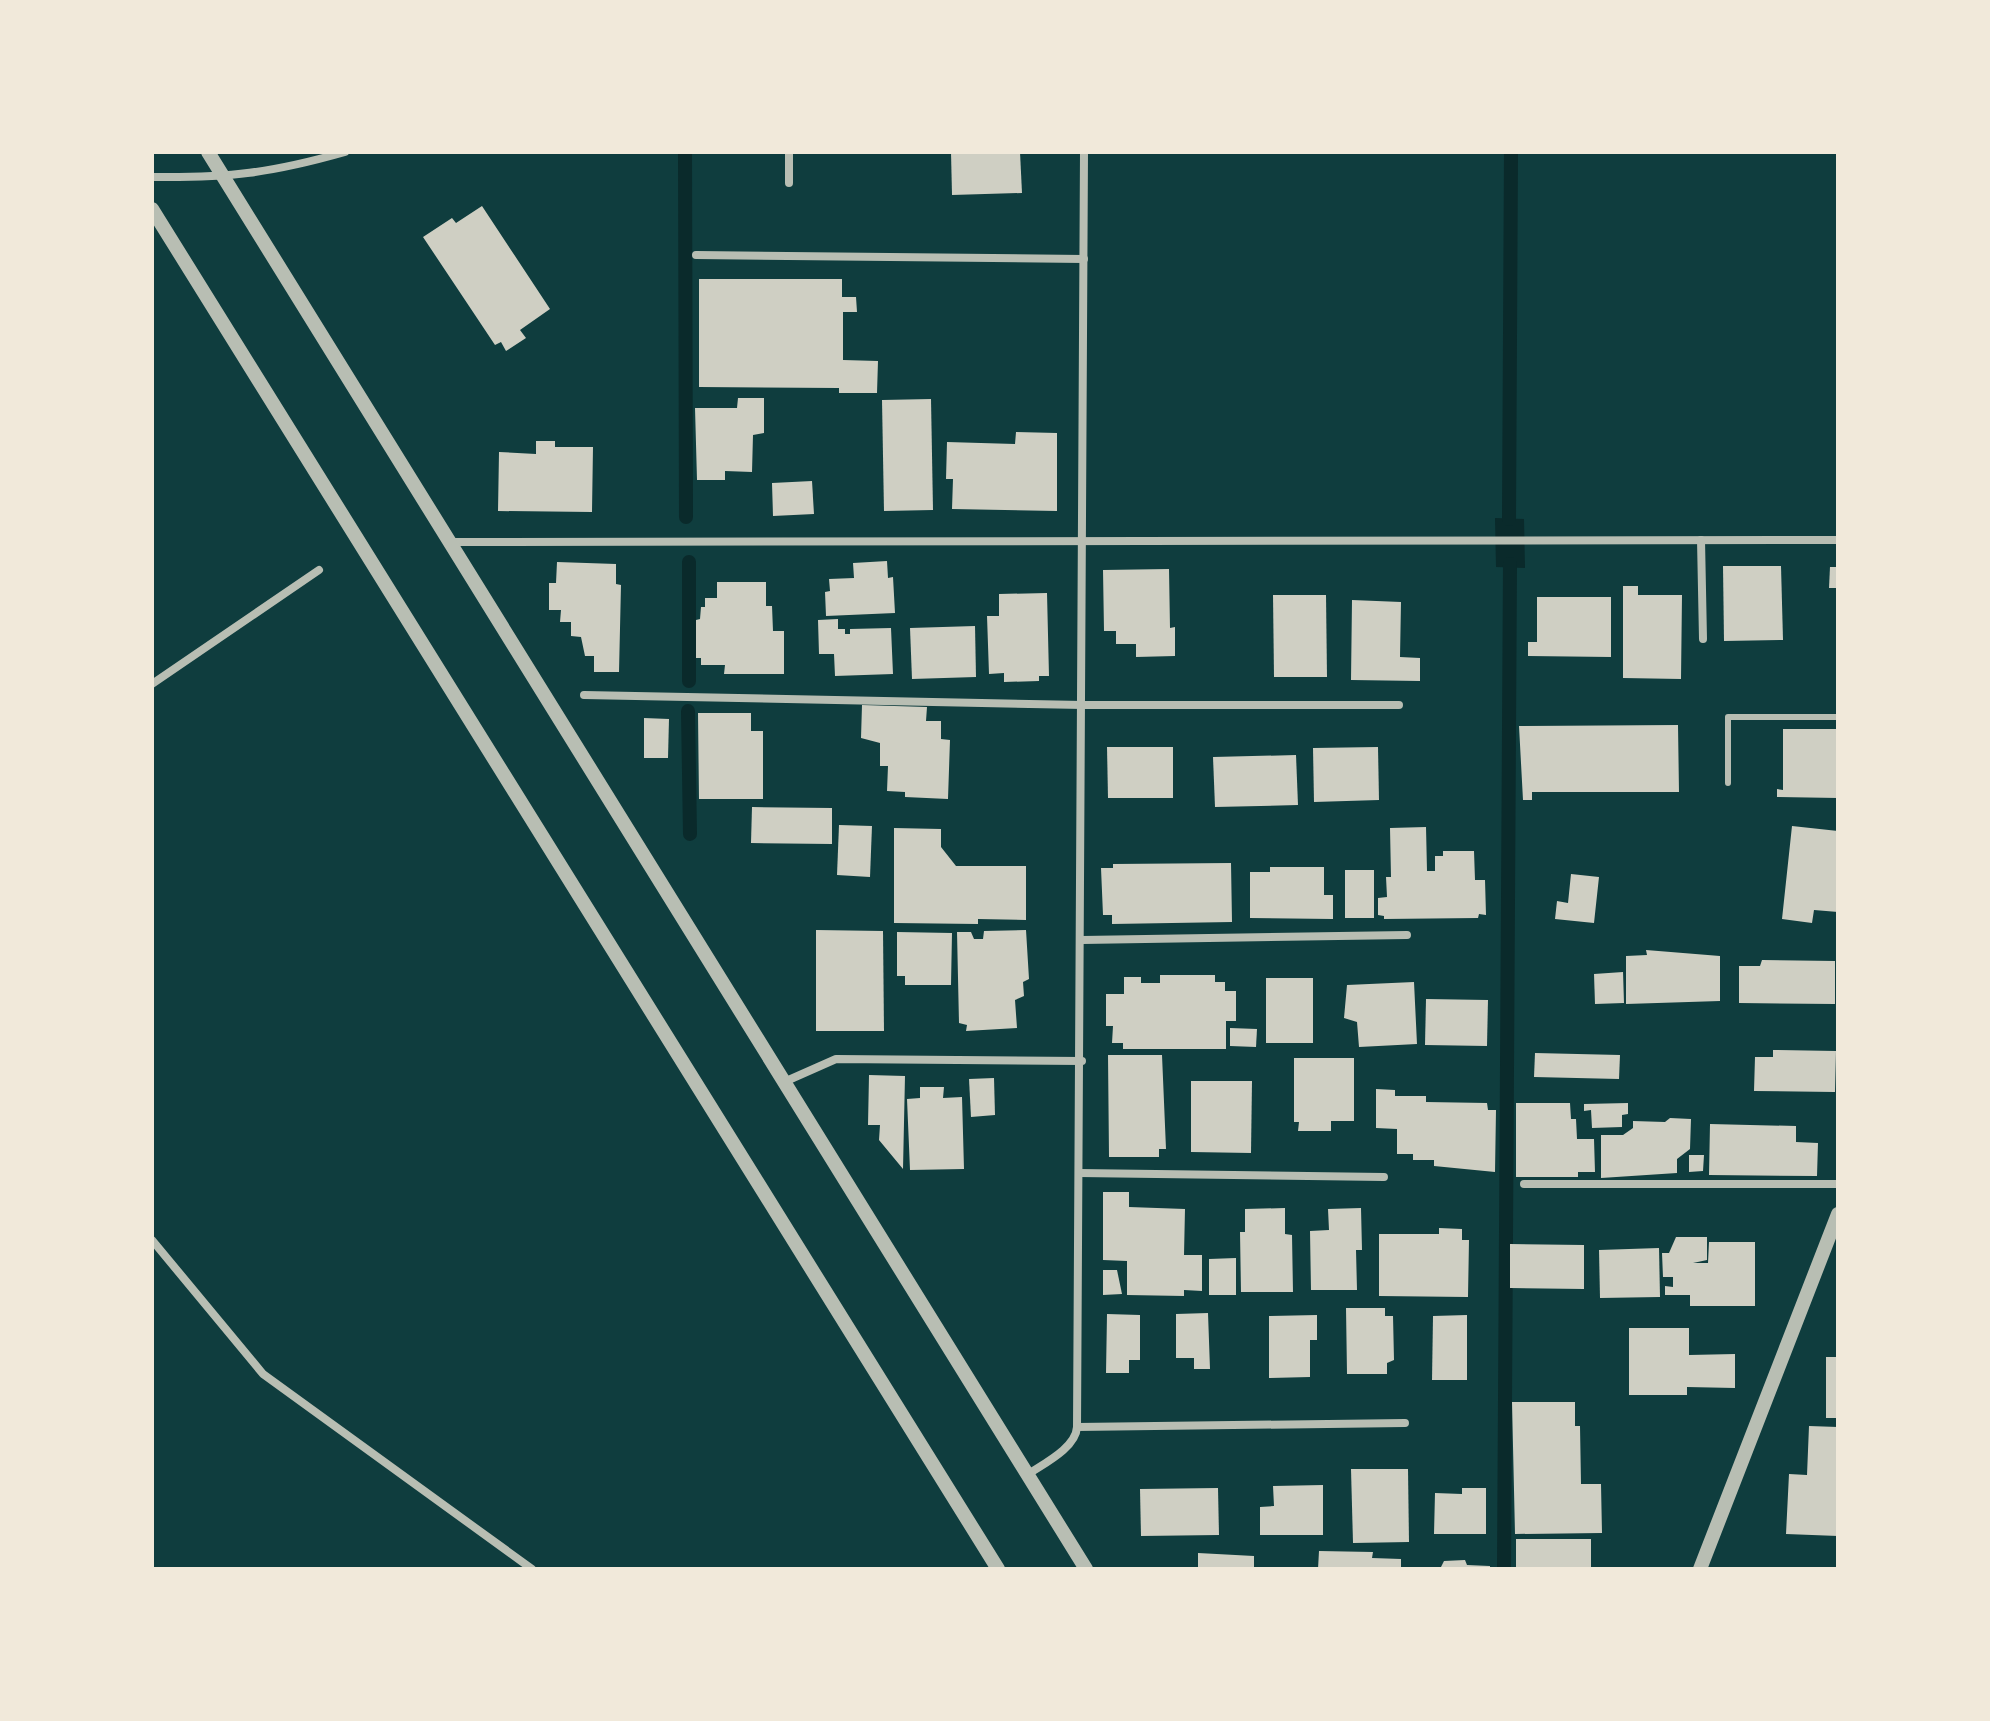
<svg xmlns="http://www.w3.org/2000/svg" width="1990" height="1721" font-family="'Source Serif 4',serif">
<style>
.water{fill:#0a2a2b}
.lines{fill:none;stroke-linecap:round;stroke-linejoin:round}
.stream{stroke:#0a2a2b;stroke-width:14}
.building{fill:#cfcfc3}
.service{stroke:#b8beb3;stroke-width:6}
.minor{stroke:#b8beb3;stroke-width:8}
.tertiary{stroke:#b8beb3;stroke-width:14}
</style>
<rect width="100%" height="100%" fill="#0f3d3e"/>
<!-- water -->
<path class="water" d="M 1495,518 L 1524,519 L 1525,568 L 1496,567 Z"/>
<g class="lines">
<!-- stream -->
<g class="stream">
<path d="M 685,152 L 686,517"/>
<path d="M 1509,519 L 1511,152"/>
<path d="M 689,681 L 689,562"/>
<path d="M 688,711 L 690,834"/>
<path d="M 1504,1569 L 1510,564"/>
</g>
</g>
<!-- building -->
<g class="building">
<path d="M 951,152 L 1020,152 L 1022,193 L 952,195 Z"/>
<path d="M 482,206 L 550,309 L 520,330 L 526,338 L 506,351 L 501,342 L 495,345 L 423,237 L 452,218 L 456,223 Z"/>
<path d="M 699,279 L 842,279 L 842,297 L 856,297 L 857,312 L 843,312 L 843,360 L 878,361 L 877,393 L 839,393 L 839,388 L 699,387 Z"/>
<path d="M 738,398 L 764,398 L 764,433 L 753,435 L 752,472 L 725,471 L 725,480 L 697,480 L 695,408 L 737,408 Z"/>
<path d="M 931,399 L 933,510 L 884,511 L 882,400 Z"/>
<path d="M 1016,432 L 1057,433 L 1057,511 L 952,509 L 953,479 L 946,479 L 947,442 L 1015,444 Z"/>
<path d="M 536,441 L 555,441 L 555,447 L 593,447 L 592,512 L 498,511 L 499,452 L 536,454 Z"/>
<path d="M 812,481 L 814,514 L 773,516 L 772,483 Z"/>
<path d="M 887,561 L 888,578 L 893,577 L 895,613 L 826,616 L 825,592 L 830,591 L 829,579 L 854,578 L 853,563 Z"/>
<path d="M 557,562 L 616,564 L 616,584 L 621,585 L 619,672 L 594,672 L 594,656 L 585,656 L 581,637 L 571,636 L 571,622 L 560,622 L 561,610 L 549,610 L 549,583 L 556,583 Z"/>
<path d="M 1723,566 L 1781,566 L 1783,640 L 1724,641 Z"/>
<path d="M 1830,567 L 1838,567 L 1838,588 L 1829,588 Z"/>
<path d="M 1169,569 L 1170,628 L 1175,627 L 1175,656 L 1136,657 L 1136,644 L 1116,644 L 1116,631 L 1104,631 L 1103,570 Z"/>
<path d="M 717,582 L 766,582 L 766,606 L 772,606 L 773,631 L 784,631 L 784,674 L 724,674 L 725,665 L 701,665 L 701,658 L 696,658 L 696,620 L 700,619 L 701,607 L 705,607 L 705,598 L 717,598 Z"/>
<path d="M 1623,586 L 1638,586 L 1638,595 L 1682,595 L 1681,679 L 1623,678 Z"/>
<path d="M 1047,593 L 1049,676 L 1039,676 L 1039,681 L 1004,682 L 1004,673 L 989,674 L 987,616 L 999,616 L 999,594 Z"/>
<path d="M 1273,595 L 1326,595 L 1327,677 L 1274,677 Z"/>
<path d="M 1537,597 L 1611,597 L 1611,657 L 1528,656 L 1528,642 L 1537,642 Z"/>
<path d="M 1352,600 L 1401,602 L 1400,657 L 1420,658 L 1420,681 L 1351,680 Z"/>
<path d="M 838,619 L 838,629 L 845,629 L 845,634 L 850,634 L 850,629 L 891,628 L 893,674 L 835,676 L 834,654 L 819,654 L 818,620 Z"/>
<path d="M 975,626 L 976,677 L 912,679 L 910,628 Z"/>
<path d="M 862,705 L 927,707 L 926,721 L 941,721 L 941,739 L 950,740 L 948,799 L 905,797 L 905,792 L 887,791 L 888,766 L 880,766 L 880,743 L 861,738 Z"/>
<path d="M 698,713 L 751,713 L 751,731 L 763,731 L 763,799 L 699,799 Z"/>
<path d="M 644,718 L 669,719 L 668,758 L 644,758 Z"/>
<path d="M 1678,725 L 1679,792 L 1532,792 L 1532,800 L 1523,800 L 1519,726 Z"/>
<path d="M 1783,729 L 1838,729 L 1838,798 L 1777,797 L 1777,789 L 1783,790 Z"/>
<path d="M 1107,747 L 1173,747 L 1173,798 L 1108,798 Z"/>
<path d="M 1378,747 L 1379,800 L 1314,802 L 1313,748 Z"/>
<path d="M 1296,755 L 1298,805 L 1215,807 L 1213,757 Z"/>
<path d="M 752,807 L 832,808 L 832,844 L 751,843 Z"/>
<path d="M 839,825 L 872,826 L 870,877 L 837,875 Z"/>
<path d="M 1792,826 L 1838,831 L 1838,912 L 1814,910 L 1812,923 L 1782,919 Z"/>
<path d="M 1426,827 L 1427,871 L 1435,871 L 1435,856 L 1443,856 L 1443,851 L 1474,851 L 1475,880 L 1485,880 L 1486,915 L 1479,914 L 1478,918 L 1384,919 L 1384,916 L 1378,915 L 1378,898 L 1387,897 L 1386,877 L 1391,877 L 1390,828 Z"/>
<path d="M 894,828 L 941,829 L 941,847 L 956,866 L 1026,866 L 1026,920 L 978,919 L 978,924 L 894,923 Z"/>
<path d="M 1231,863 L 1232,922 L 1112,924 L 1112,915 L 1103,915 L 1101,868 L 1113,868 L 1113,864 Z"/>
<path d="M 1270,867 L 1324,867 L 1324,895 L 1333,895 L 1333,919 L 1250,918 L 1250,872 L 1270,872 Z"/>
<rect x="1345" y="870" width="29" height="48"/>
<path d="M 1571,874 L 1599,877 L 1594,923 L 1555,919 L 1557,901 L 1568,903 Z"/>
<path d="M 816,930 L 883,931 L 884,1031 L 816,1031 Z"/>
<path d="M 1026,930 L 1029,979 L 1023,982 L 1024,996 L 1015,1000 L 1017,1028 L 966,1031 L 967,1025 L 959,1023 L 957,932 L 971,932 L 974,939 L 983,939 L 984,931 Z"/>
<path d="M 897,932 L 952,933 L 951,985 L 905,985 L 905,976 L 897,976 Z"/>
<path d="M 1646,950 L 1720,956 L 1720,1001 L 1626,1004 L 1626,956 L 1647,955 Z"/>
<path d="M 1762,960 L 1835,961 L 1835,1004 L 1739,1003 L 1739,966 L 1760,966 Z"/>
<path d="M 1623,972 L 1624,1003 L 1595,1004 L 1594,974 Z"/>
<path d="M 1160,975 L 1215,975 L 1215,982 L 1225,982 L 1225,991 L 1236,991 L 1236,1021 L 1226,1021 L 1226,1049 L 1123,1049 L 1123,1043 L 1112,1043 L 1113,1026 L 1106,1026 L 1106,994 L 1124,994 L 1124,977 L 1141,977 L 1141,983 L 1160,983 Z"/>
<rect x="1266" y="978" width="47" height="65"/>
<path d="M 1414,982 L 1417,1044 L 1359,1047 L 1357,1022 L 1344,1018 L 1347,985 Z"/>
<path d="M 1426,999 L 1488,1000 L 1487,1046 L 1425,1045 Z"/>
<path d="M 1230,1028 L 1257,1029 L 1256,1047 L 1230,1046 Z"/>
<path d="M 1773,1050 L 1836,1051 L 1835,1092 L 1754,1091 L 1755,1057 L 1773,1057 Z"/>
<path d="M 1535,1053 L 1620,1055 L 1619,1079 L 1534,1077 Z"/>
<path d="M 1108,1055 L 1162,1055 L 1166,1149 L 1159,1149 L 1159,1157 L 1109,1157 Z"/>
<path d="M 1294,1058 L 1354,1058 L 1354,1121 L 1331,1121 L 1331,1131 L 1298,1131 L 1299,1122 L 1294,1122 Z"/>
<path d="M 869,1075 L 905,1076 L 903,1169 L 879,1140 L 880,1125 L 868,1125 Z"/>
<path d="M 994,1078 L 995,1115 L 971,1117 L 969,1079 Z"/>
<path d="M 1191,1081 L 1252,1081 L 1251,1153 L 1191,1152 Z"/>
<path d="M 920,1087 L 944,1087 L 943,1098 L 962,1097 L 964,1169 L 910,1170 L 907,1099 L 920,1098 Z"/>
<path d="M 1376,1089 L 1395,1090 L 1395,1096 L 1426,1096 L 1426,1102 L 1487,1103 L 1488,1110 L 1496,1110 L 1495,1172 L 1434,1166 L 1434,1160 L 1413,1160 L 1413,1154 L 1397,1154 L 1397,1129 L 1376,1128 Z"/>
<path d="M 1516,1103 L 1570,1103 L 1571,1119 L 1576,1119 L 1577,1139 L 1594,1139 L 1595,1172 L 1578,1172 L 1578,1177 L 1516,1177 Z"/>
<path d="M 1628,1103 L 1628,1114 L 1622,1115 L 1622,1127 L 1592,1128 L 1591,1110 L 1584,1111 L 1584,1104 Z"/>
<path d="M 1670,1118 L 1691,1119 L 1690,1149 L 1677,1159 L 1677,1173 L 1601,1178 L 1601,1135 L 1623,1135 L 1633,1128 L 1633,1121 L 1665,1122 Z"/>
<path d="M 1710,1124 L 1796,1126 L 1796,1142 L 1818,1143 L 1817,1176 L 1709,1175 Z"/>
<path d="M 1689,1155 L 1704,1155 L 1703,1171 L 1689,1172 Z"/>
<path d="M 1103,1192 L 1129,1192 L 1129,1207 L 1185,1209 L 1184,1255 L 1202,1255 L 1202,1291 L 1184,1290 L 1184,1296 L 1127,1295 L 1127,1261 L 1103,1260 Z"/>
<path d="M 1285,1208 L 1285,1234 L 1292,1235 L 1293,1292 L 1241,1292 L 1240,1232 L 1245,1232 L 1245,1209 Z"/>
<path d="M 1361,1208 L 1362,1250 L 1356,1250 L 1357,1290 L 1311,1290 L 1310,1231 L 1329,1230 L 1328,1209 Z"/>
<path d="M 1439,1228 L 1462,1229 L 1462,1240 L 1469,1240 L 1468,1297 L 1379,1296 L 1379,1234 L 1439,1234 Z"/>
<path d="M 1676,1237 L 1707,1237 L 1707,1260 L 1693,1263 L 1708,1263 L 1709,1242 L 1755,1242 L 1755,1306 L 1690,1306 L 1690,1295 L 1665,1295 L 1665,1286 L 1673,1287 L 1673,1277 L 1663,1277 L 1662,1253 L 1669,1253 Z"/>
<path d="M 1510,1244 L 1584,1245 L 1584,1289 L 1510,1288 Z"/>
<path d="M 1659,1248 L 1660,1297 L 1600,1298 L 1599,1250 Z"/>
<path d="M 1236,1258 L 1236,1295 L 1209,1295 L 1209,1259 Z"/>
<path d="M 1103,1270 L 1117,1270 L 1122,1294 L 1103,1295 Z"/>
<path d="M 1346,1308 L 1385,1308 L 1385,1316 L 1393,1316 L 1394,1360 L 1387,1363 L 1387,1374 L 1347,1374 Z"/>
<path d="M 1208,1313 L 1210,1369 L 1194,1369 L 1194,1358 L 1176,1358 L 1176,1314 Z"/>
<path d="M 1107,1314 L 1140,1315 L 1140,1360 L 1129,1360 L 1129,1373 L 1106,1373 Z"/>
<path d="M 1317,1315 L 1317,1340 L 1310,1340 L 1310,1377 L 1269,1378 L 1269,1316 Z"/>
<path d="M 1467,1315 L 1467,1380 L 1432,1380 L 1433,1316 Z"/>
<path d="M 1629,1328 L 1689,1328 L 1689,1355 L 1735,1354 L 1735,1388 L 1687,1387 L 1687,1395 L 1629,1395 Z"/>
<rect x="1826" y="1357" width="12" height="61"/>
<path d="M 1512,1402 L 1575,1402 L 1575,1426 L 1580,1426 L 1581,1484 L 1601,1484 L 1602,1533 L 1515,1534 Z"/>
<path d="M 1809,1426 L 1838,1427 L 1838,1536 L 1786,1534 L 1789,1474 L 1807,1475 Z"/>
<path d="M 1351,1469 L 1408,1469 L 1409,1542 L 1353,1543 Z"/>
<path d="M 1323,1485 L 1323,1535 L 1260,1535 L 1260,1507 L 1274,1506 L 1273,1486 Z"/>
<path d="M 1218,1488 L 1219,1535 L 1141,1536 L 1140,1489 Z"/>
<path d="M 1462,1488 L 1486,1488 L 1486,1534 L 1434,1534 L 1435,1493 L 1462,1494 Z"/>
<rect x="1516" y="1539" width="75" height="30"/>
<path d="M 1319,1551 L 1373,1552 L 1372,1558 L 1401,1559 L 1401,1569 L 1318,1569 Z"/>
<path d="M 1198,1553 L 1254,1556 L 1254,1569 L 1198,1569 Z"/>
<path d="M 1465,1560 L 1467,1565 L 1490,1566 L 1490,1569 L 1440,1569 L 1444,1561 Z"/>
</g>
<g class="lines">
<!-- service -->
<path class="service" d="M 1728,783 L 1728,717 L 1838,717"/>
<!-- minor -->
<g class="minor">
<path d="M 789,152 L 789,183"/>
<path d="M 152,177 C 229,178 271,173 345,152"/>
<path d="M 696,255 L 1084,259"/>
<path d="M 1701,540 L 1703,639"/>
<path d="M 450,542 L 1838,540"/>
<path d="M 152,684 L 319,570"/>
<path d="M 584,695 L 1083,705 L 1399,705"/>
<path d="M 1082,940 L 1407,935"/>
<path d="M 784,1082 L 836,1059 L 1082,1061"/>
<path d="M 1079,1173 L 1384,1177"/>
<path d="M 1524,1184 L 1838,1184"/>
<path d="M 152,1240 L 263,1374 L 532,1569"/>
<path d="M 1077,1427 L 1405,1423"/>
<path d="M 1027,1475 C 1043,1464 1076,1448 1077,1427 L 1084,152"/>
</g>
<!-- tertiary -->
<g class="tertiary">
<path d="M 208,152 L 1086,1569"/>
<path d="M 152,209 L 998,1569"/>
<path d="M 1700,1569 L 1838,1214"/>
</g>
</g>
<!-- border -->
<rect width="1990" height="1721" fill="none" stroke="#f1e9da" stroke-width="308"/>
</svg>
